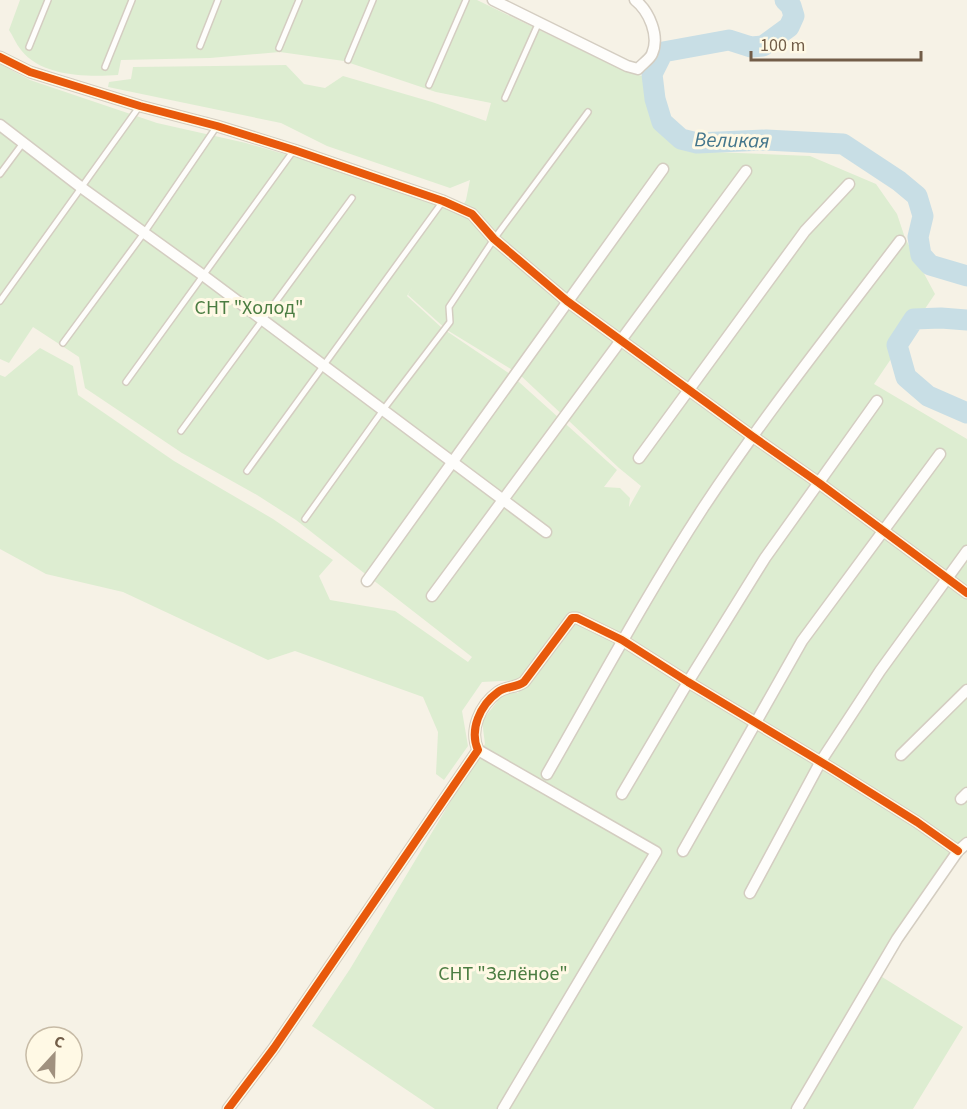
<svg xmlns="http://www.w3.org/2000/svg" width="967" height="1109" font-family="'Source Sans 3',sans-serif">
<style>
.green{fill:#ddedd1;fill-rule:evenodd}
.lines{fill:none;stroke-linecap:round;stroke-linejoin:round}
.river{stroke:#c8dee5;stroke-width:21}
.lane-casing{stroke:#d4cdc1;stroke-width:8}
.street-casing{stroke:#d4cdc1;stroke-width:13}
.lane{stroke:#fefdfb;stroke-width:5}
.street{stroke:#fefdfb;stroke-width:10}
.cycleway-casing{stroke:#fff9e5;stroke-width:11}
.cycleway{stroke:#e8590c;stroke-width:8}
.labels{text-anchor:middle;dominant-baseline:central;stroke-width:6;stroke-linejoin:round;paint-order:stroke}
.park-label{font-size:20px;fill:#4b7d42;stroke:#fff9e5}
.water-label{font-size:21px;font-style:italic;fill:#44768c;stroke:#fff9e5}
</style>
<rect width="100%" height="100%" fill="#f6f2e6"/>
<!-- green -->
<path class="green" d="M 20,0 L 477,0 L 618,68 L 642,76 L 662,131 L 688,151 L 810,156 L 876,184 L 897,214 L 905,238 L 935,294 L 874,384 L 967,439 L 967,839 L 874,972 L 963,1027 L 913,1109 L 435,1109 L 312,1026 L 350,969 L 485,744 L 482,721 L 506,690 L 518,693 L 546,646 L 520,680 L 482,682 L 462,711 L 468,746 L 444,780 L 436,774 L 438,732 L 423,697 L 295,651 L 268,660 L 123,592 L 46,574 L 0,549 L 0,375 L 5,377 L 40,348 L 73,366 L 78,395 L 174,461 L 273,519 L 333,560 L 319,576 L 330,600 L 395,611 L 468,662 L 472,657 L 296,520 L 257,495 L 182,453 L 85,388 L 79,357 L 33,327 L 9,363 L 0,359 L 0,64 L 30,80 L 157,123 L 246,143 L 394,186 L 460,211 L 466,200 L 470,180 L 450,188 L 327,146 L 281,123 L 108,87 L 109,82 L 131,79 L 133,67 L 286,65 L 304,84 L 325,88 L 343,76 L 432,102 L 486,121 L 491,103 L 436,92 L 344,61 L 280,52 L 210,58 L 121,60 L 118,75 C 88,77 42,77 21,50 C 16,44 13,36 9,30 ZM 412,288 L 408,295 L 447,330 L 519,374 L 619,468 L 641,486 L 629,507 L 630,498 L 620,488 L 604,487 L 617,470 L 510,374 L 442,328 L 407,296 Z"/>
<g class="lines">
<!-- river -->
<g class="river">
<path d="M 785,0 L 791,6 L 794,16 L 789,27 L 763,46 L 751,47 L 729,40 L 663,52 L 652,74 L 655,99 L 662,122 L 681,139 L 697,143 L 766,140 L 843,144 L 899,181 L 917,196 L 923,216 L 918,237 L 921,255 L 930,265 L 967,276"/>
<path d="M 967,320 L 941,318 L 914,319 L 897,345 L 906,377 L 928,396 L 967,413"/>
</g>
<!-- lane casing -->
<g class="lane-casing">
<g id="lane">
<path d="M 200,46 L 218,0"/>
<path d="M 29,47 L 48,0"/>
<path d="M 279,48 L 299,0"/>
<path d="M 348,60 L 373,0"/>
<path d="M 105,67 L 132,0"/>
<path d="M 429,85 L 466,0"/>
<path d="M 505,98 L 539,22"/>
<path d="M 0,174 L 23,143"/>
<path d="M 0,301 L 139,107"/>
<path d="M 63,343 L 144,233 L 217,126"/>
<path d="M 126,382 L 294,150"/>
<path d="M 181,431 L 352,198"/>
<path d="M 247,471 L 443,201"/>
<path d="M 305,519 L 383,410 L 450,322 L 449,307 L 494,239 L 588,112"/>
</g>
</g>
<!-- street casing -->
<g class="street-casing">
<g id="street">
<path d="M 493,0 L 627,66 L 638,69 C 642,64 650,59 652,54 C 660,36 649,11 635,0"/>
<path d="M 0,57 L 30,72 L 140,106 L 217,126 L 294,150 L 443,201 L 472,214 L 494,239 L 567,301 L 752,436 L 819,483 L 967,593"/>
<path d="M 0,125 L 82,188 L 204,276 L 546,532"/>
<path d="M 639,458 L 805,231 L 849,184"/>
<path d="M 367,581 L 663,169"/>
<path d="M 432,596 L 746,171"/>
<path d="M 478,750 L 656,852 L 503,1109"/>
<path d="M 901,755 L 967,690"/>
<path d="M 547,774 C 598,685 647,594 703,508 C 764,416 833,329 900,241"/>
<path d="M 622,794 L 688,682 L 765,558 L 877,401"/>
<path d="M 961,799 L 967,793"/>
<path d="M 683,851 L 802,641 L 940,454"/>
<path d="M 750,893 L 821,761 L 880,671 L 967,551"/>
<path d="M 228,1109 L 274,1048 L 478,750 C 469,730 480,705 498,692 C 506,686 516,688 524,682 L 572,618 L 577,618 L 622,640 L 688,682 L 831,768 L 917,822 L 958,851"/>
<path d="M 797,1109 L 897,939 L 958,851 L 967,843"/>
</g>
</g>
<!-- lane -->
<use href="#lane" class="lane"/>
<!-- street -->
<use href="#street" class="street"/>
<!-- cycleway casing -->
<g class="cycleway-casing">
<g id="cycleway">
<path d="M 0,57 L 30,72 L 140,106 L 217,126 L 294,150 L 443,201 L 472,214 L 494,239 L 567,301 L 752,436 L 819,483 L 967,593"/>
<path d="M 228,1109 L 274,1048 L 478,750 C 469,730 480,705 498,692 C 506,686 516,688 524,682 L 572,618 L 577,618 L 622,640 L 688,682 L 831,768 L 917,822 L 958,851"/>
</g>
</g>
<!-- cycleway -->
<use href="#cycleway" class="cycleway"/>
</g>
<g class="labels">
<!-- park labels -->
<g class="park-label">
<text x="249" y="308">СНТ "Холод"</text>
<text x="503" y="974">СНТ "Зелёное"</text>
</g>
<!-- water labels -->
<g class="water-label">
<text transform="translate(732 140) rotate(1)">Великая</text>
</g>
</g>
<!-- north arrow -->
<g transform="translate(54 1055) rotate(22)"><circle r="28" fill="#fff9e5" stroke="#c7bba6" stroke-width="1.5"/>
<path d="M0-4.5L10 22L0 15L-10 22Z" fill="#a0917f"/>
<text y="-9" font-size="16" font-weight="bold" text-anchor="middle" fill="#725d48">С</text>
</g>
<!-- scale -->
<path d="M751 51v9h170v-9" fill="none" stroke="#725d48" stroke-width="3"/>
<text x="760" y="51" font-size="18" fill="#725d48" stroke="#fff9e5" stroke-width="4.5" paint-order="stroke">100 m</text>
</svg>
